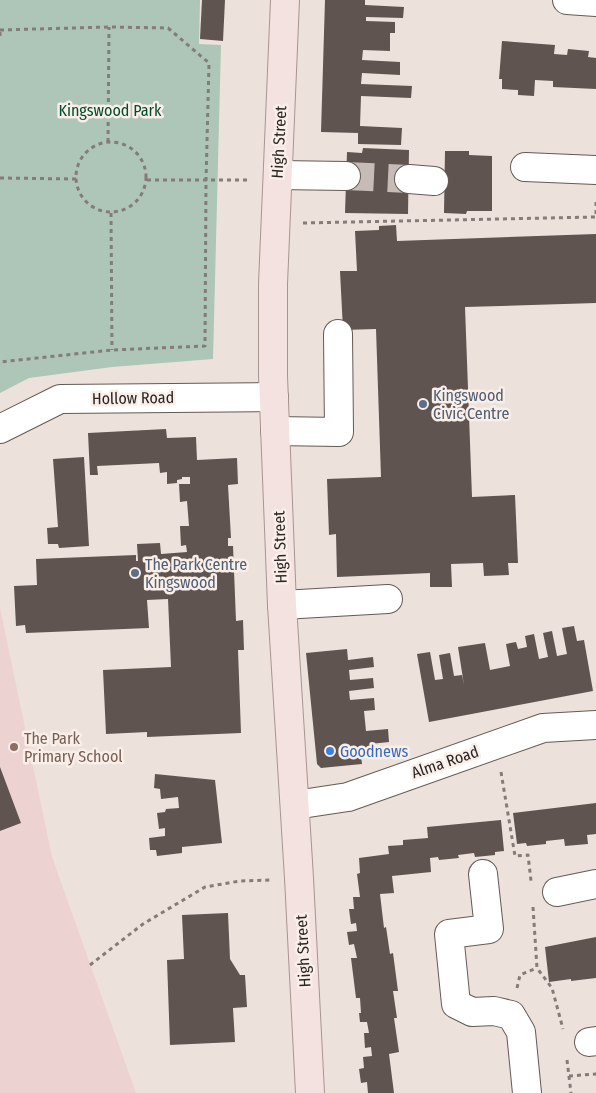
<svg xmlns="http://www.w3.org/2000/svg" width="596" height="1093" font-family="'Fira Sans Condensed',sans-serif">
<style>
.education{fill:#edd2d2}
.green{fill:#adc6b7}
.building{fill:#5f5450}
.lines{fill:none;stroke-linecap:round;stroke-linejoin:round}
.minor-tunnel{stroke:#c6bbb6;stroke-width:28;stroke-dasharray:28 14;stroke-linecap:butt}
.minor-casing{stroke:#645a55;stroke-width:30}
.major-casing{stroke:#a89491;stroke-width:30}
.path{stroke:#847c78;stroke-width:3;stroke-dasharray:4 4;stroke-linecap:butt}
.minor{stroke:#fff;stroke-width:28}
.major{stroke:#f4e2e0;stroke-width:28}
.service-dot{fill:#5c6f8a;stroke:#faeee8;stroke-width:2}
.education-dot{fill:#8d6e63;stroke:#faeee8;stroke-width:2}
.shop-dot{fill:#3f7fe0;stroke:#faeee8;stroke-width:2}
.labels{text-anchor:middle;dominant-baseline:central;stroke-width:5;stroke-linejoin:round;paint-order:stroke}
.park-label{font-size:16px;fill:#014d2f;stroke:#faeee8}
.street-label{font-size:16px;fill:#2a2523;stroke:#faeee8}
.service-label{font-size:16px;fill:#4e5e75;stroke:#faeee8;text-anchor:start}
.education-label{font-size:16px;fill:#785e54;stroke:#faeee8;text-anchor:start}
.shop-label{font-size:16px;fill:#366cbe;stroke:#faeee8;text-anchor:start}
</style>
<rect width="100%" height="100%" fill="#ede1db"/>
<!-- education -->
<path class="education" d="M 0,608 L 52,857 L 136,1093 L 0,1093 Z"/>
<!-- green -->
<path class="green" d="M 0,0 L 200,0 L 199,44 L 221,45 L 213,359 L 112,367 L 29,378 L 0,393 Z"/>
<!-- building -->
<g class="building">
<path d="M 202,0 L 225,0 L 223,41 L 200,39 Z"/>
<path d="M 325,0 L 365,0 L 365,5 L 404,7 L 403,18 L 366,17 L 366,21 L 395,22 L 395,33 L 390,33 L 390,51 L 363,50 L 362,60 L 400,62 L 400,75 L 362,73 L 361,84 L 412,86 L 411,98 L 361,96 L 360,126 L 402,128 L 401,145 L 358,144 L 358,133 L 321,132 Z"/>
<path d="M 502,41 L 555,45 L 554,54 L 567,55 L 568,49 L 589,51 L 588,57 L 596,58 L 596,89 L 553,87 L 553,81 L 535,80 L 534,96 L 518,95 L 518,90 L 502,89 L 502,79 L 499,79 Z"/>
<path d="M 363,148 L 409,150 L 408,214 L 345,213 L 347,152 L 362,153 Z"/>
<path d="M 445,151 L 469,151 L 469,155 L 492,156 L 492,211 L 467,211 L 466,214 L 444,213 Z"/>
<path d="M 396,225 L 397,241 L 596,234 L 596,303 L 465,307 L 472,497 L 515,495 L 518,563 L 508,563 L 509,575 L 484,576 L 483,563 L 451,564 L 452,587 L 430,587 L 430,573 L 337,577 L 336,534 L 329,535 L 327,479 L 381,477 L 376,329 L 343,330 L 340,271 L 357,271 L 355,231 L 379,230 L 379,226 Z"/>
<path d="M 166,429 L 167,438 L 196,437 L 197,460 L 237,458 L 238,484 L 228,485 L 231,538 L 228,538 L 228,546 L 233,546 L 236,621 L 243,620 L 244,650 L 238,650 L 241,733 L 147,737 L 147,732 L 106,734 L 103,670 L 171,667 L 168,599 L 147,600 L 149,628 L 26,633 L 25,625 L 16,626 L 14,586 L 37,585 L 36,559 L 136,555 L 136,561 L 138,561 L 137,544 L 160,543 L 161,554 L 187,552 L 186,545 L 181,546 L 180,526 L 189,526 L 187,501 L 180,502 L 179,484 L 190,484 L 190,477 L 182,477 L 182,479 L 177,480 L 177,483 L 167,484 L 167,472 L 160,473 L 159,463 L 97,466 L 98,475 L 90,475 L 88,433 Z"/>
<path d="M 84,457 L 89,546 L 59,548 L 58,544 L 48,544 L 47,528 L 58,527 L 53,459 Z"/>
<path d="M 574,626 L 577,641 L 584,640 L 593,691 L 429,722 L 417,654 L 430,652 L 435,680 L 443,679 L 439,655 L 450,653 L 454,676 L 462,675 L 464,685 L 458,647 L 485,643 L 490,670 L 510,666 L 506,644 L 516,642 L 518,649 L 527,647 L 525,636 L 534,634 L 539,659 L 548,657 L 543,633 L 552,631 L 557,656 L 567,654 L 562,628 Z"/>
<path d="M 347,649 L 348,660 L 373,657 L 374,667 L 349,670 L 350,680 L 373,678 L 374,688 L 349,691 L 350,700 L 374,698 L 375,710 L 364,711 L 366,731 L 388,729 L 389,742 L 370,744 L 371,755 L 361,756 L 362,764 L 321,768 L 317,764 L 306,653 Z"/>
<path d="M 0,767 L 21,823 L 0,831 Z"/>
<path d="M 155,774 L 215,780 L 222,843 L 182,847 L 182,853 L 157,856 L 156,850 L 150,850 L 149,838 L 165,836 L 165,828 L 159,829 L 157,813 L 165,812 L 166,809 L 179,808 L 178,797 L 161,799 L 160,789 L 154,788 Z"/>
<path d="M 596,803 L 596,834 L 587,835 L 588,844 L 565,846 L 564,839 L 546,841 L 546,844 L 527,846 L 526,843 L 517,844 L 513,813 Z"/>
<path d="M 501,820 L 504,851 L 495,852 L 495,855 L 475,857 L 474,853 L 458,855 L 459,858 L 439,860 L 438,857 L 430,858 L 431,872 L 392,876 L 394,893 L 380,894 L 384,928 L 386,927 L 390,954 L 393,953 L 398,991 L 393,991 L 397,1018 L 394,1018 L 399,1052 L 389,1054 L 394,1093 L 368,1093 L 367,1082 L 361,1083 L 359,1069 L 364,1068 L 363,1057 L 372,1056 L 371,1047 L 365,1048 L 364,1033 L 369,1033 L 367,1022 L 360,1022 L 359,1013 L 361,1013 L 360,998 L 356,998 L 351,958 L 357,958 L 354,944 L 349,945 L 347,932 L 357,931 L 356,923 L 351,924 L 349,909 L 354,909 L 353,897 L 360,897 L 357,874 L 360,873 L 359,858 L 389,854 L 388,846 L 403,845 L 403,840 L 428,838 L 427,827 Z"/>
<path d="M 228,913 L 230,959 L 240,975 L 245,975 L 247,1007 L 233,1008 L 235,1042 L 170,1045 L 167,960 L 184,959 L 182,915 Z"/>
<path d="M 596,937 L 596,978 L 571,981 L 571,979 L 549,982 L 545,947 Z"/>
</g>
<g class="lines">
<!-- minor-tunnel -->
<path class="minor-tunnel" d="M 346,176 L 409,179"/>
<!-- minor casing -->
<g class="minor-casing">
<g id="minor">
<path d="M 567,0 L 596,2"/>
<path d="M 525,167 L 596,170"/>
<path d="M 278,175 L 346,176"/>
<path d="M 409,179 L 434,181"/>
<path d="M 0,429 L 60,399 L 274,397"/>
<path d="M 275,431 L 339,432 L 338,334"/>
<path d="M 282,605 L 388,599"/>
<path d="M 295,805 L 348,797 L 543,728 L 596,725"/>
<path d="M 483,874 L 489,929 L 449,934 L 456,1004 L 472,1012 L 494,1011 L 511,1015 L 521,1032 L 527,1093"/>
<path d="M 557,892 L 596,884"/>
<path d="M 589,1042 L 596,1041"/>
</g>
</g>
<!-- major casing -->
<g class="major-casing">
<path id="major" d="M 285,0 L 273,284 L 273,376 L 282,605 L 299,878 L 310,1093"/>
</g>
<!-- path -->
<g class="path">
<path d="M 0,30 L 109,27 L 168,28 L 209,63 L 206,181 L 205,346 L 112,350 L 0,362"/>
<path d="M 0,36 L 0,30"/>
<path d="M 108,142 L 109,27"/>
<circle cx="111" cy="177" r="35"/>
<path d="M 0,178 L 76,179"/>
<path d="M 147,180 L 249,180"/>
<path d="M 111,213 L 112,350"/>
<path d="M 303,223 L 596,217 L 596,198"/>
<path d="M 501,772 L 515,856 L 528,855 L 531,881"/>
<path d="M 533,907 L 537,968 L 552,988 L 563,1029"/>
<path d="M 90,965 L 143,924 L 205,887 L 240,881 L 271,880"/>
<path d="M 517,988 L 520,975 L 537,968"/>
<path d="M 567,1060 L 571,1093"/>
<path d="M 569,1076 L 596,1074"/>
</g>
<!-- minor -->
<use href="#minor" class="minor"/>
<!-- major -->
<use href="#major" class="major"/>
</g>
<!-- markers -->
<g class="service-dot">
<circle cx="423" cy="404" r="5"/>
<circle cx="135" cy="573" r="5"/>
</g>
<circle class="education-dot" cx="14" cy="747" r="5"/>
<circle class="shop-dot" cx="330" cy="751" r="5"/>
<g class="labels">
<!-- park labels -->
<g class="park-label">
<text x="110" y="110">Kingswood Park</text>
</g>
<!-- street labels -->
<g class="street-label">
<text transform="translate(279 142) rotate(-87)">High Street</text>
<text transform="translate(133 398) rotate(-1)">Hollow Road</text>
<text transform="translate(280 547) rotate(-92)">High Street</text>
<text transform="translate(445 762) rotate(-19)">Alma Road</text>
<text transform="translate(303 951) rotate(-93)">High Street</text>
</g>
<!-- service labels -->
<g class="service-label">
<text x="433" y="395">Kingswood<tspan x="433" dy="18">Civic Centre</tspan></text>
<text x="145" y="564">The Park Centre<tspan x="145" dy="18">Kingswood</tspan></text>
</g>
<!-- education labels -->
<g class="education-label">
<text x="24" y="738">The Park<tspan x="24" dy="18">Primary School</tspan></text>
</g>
<!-- shop labels -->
<g class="shop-label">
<text x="340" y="751">Goodnews</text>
</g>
</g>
</svg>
